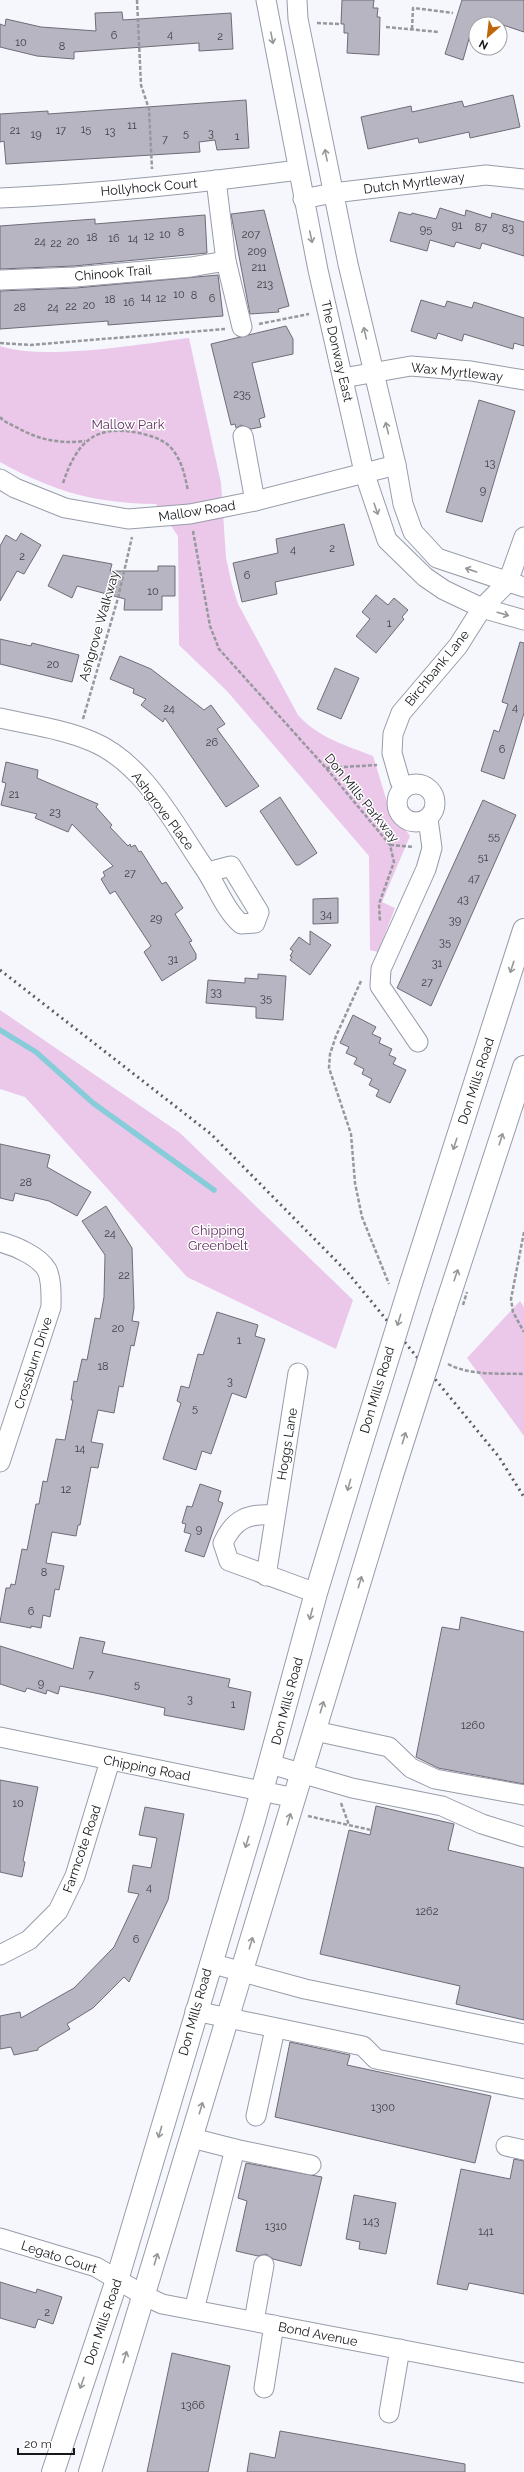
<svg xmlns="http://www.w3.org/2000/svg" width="524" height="2472" font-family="Raleway,sans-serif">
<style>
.green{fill:#ebc7e9}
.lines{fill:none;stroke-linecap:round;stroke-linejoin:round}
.stream{stroke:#87ccd9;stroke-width:5.5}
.building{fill:#b8b5c2;stroke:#6f6c78}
.minor-casing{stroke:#979ca9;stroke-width:21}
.major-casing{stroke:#979ca9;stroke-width:24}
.path{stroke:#96989d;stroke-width:2.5;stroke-dasharray:4 2;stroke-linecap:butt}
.minor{stroke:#fff;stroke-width:19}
.major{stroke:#fff;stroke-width:22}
.rail{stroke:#5b5d61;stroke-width:3;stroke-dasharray:2 4;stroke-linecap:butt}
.major-bridge-casing{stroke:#979ca9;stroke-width:24;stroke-linecap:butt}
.path-bridge{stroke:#96989d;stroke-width:2.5;stroke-dasharray:4 2;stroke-linecap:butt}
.major-bridge{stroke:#fff;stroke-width:22}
.oneway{stroke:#969798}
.labels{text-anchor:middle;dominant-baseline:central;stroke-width:3;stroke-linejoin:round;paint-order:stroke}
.number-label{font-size:11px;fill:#3e3e45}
.street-label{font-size:13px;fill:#15171b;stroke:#fff}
.park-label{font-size:13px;fill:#633062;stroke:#fff}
</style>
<rect width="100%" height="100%" fill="#f5f7fd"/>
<!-- green -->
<g class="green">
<path d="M 189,338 L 221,483 L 226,558 L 232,585 L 238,604 L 298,715 C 319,738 345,745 373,756 L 388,805 L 410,836 L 382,902 L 395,908 L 378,952 L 370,950 L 369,856 L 227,691 L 179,645 L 178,536 L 156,504 C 94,503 55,492 0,462 L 0,346 C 44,361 141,344 189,338 Z"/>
<path d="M 0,1010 L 180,1133 L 353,1300 L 336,1349 L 187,1277 L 25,1097 L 0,1089 Z"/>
<path d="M 520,1301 L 524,1307 L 524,1436 L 467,1358 Z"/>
</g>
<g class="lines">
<!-- stream -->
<path class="stream" d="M 0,1030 L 36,1052 L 93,1103 L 214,1190"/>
</g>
<!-- building -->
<g class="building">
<path d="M 342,0 L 374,0 L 373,8 L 378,8 L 377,17 L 380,17 L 379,55 L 347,53 L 348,33 L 344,33 L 344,24 L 341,24 Z"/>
<path d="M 462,0 L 524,0 L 524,32 L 500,24 L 476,24 L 476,29 L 472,28 L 463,60 L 445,54 Z"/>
<path d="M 122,12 L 123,20 L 231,13 L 233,49 L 199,51 L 199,43 L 74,52 L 74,59 L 37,56 L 0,47 L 0,24 L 5,26 L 6,19 L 41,27 L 96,31 L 95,13 Z"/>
<path d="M 513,95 L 520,127 L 470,138 L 469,132 L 419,143 L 418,138 L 368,149 L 361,117 L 411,106 L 412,112 L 462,101 L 464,107 Z"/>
<path d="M 246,100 L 249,148 L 217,150 L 215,140 L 199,142 L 200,152 L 6,164 L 4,141 L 0,142 L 0,114 L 48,111 L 48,114 Z"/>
<path d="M 440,208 L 465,216 L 466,210 L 491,218 L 492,213 L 524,222 L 524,256 L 482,243 L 480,249 L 456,242 L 454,247 L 430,240 L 427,251 L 390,241 L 399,212 L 411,215 L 412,213 L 436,219 Z"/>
<path d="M 264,210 L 289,306 L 278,309 L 279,312 L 250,314 L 231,214 Z"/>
<path d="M 205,215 L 207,253 L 74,266 L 0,269 L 0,226 L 95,219 L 95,224 Z"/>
<path d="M 218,275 L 223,316 L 108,325 L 108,321 L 0,329 L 0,291 L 76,288 Z"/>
<path d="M 421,300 L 445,307 L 447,301 L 472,308 L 474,302 L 524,318 L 524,346 L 514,343 L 513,349 L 464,334 L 462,341 L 438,333 L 436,339 L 411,331 Z"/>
<path d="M 286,326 L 293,339 L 293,354 L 252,363 L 265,417 L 259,419 L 261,427 L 251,429 L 241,425 L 236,428 L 235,424 L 231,425 L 211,344 Z"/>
<path d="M 479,400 L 515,411 L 482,522 L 446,512 Z"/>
<path d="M 344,524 L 354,565 L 275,582 L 277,594 L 242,602 L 233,563 L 278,553 L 276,539 Z"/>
<path d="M 21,533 L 41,545 L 24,574 L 17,571 L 0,601 L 0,546 L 6,535 L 16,541 Z"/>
<path d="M 63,555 L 112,564 L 110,571 L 158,571 L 158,566 L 175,566 L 175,596 L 162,596 L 162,610 L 124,610 L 125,599 L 77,586 L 72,598 L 48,586 Z"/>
<path d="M 376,595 L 388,605 L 394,598 L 408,610 L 402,617 L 404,619 L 376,653 L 356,636 L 370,619 L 362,612 Z"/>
<path d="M 0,639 L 31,646 L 32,643 L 79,655 L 72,682 L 0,664 Z"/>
<path d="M 520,642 L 524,643 L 524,713 L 504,779 L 481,771 L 494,730 L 499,732 L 508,704 L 502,702 Z"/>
<path d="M 120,656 L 151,669 L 204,710 L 211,705 L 225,724 L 217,729 L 259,786 L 226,807 L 165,718 L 163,722 L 141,705 L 146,699 L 133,693 L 134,689 L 110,679 Z"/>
<path d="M 335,668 L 359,678 L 341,719 L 317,709 Z"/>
<path d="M 6,762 L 38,770 L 37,778 L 98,804 L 96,807 L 112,825 L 110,827 L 128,846 L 130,844 L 131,847 L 135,845 L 139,852 L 141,851 L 162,884 L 166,882 L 183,908 L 175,914 L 192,941 L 189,942 L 196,954 L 196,959 L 162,981 L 144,952 L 151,946 L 117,894 L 115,891 L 110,894 L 101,879 L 105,876 L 103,872 L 113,866 L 72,824 L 68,832 L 35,818 L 37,814 L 1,805 L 6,783 L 2,782 Z"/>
<path d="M 280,797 L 317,853 L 299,865 L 296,865 L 260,811 Z"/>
<path d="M 483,800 L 516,815 L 431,1006 L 397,988 Z"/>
<path d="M 338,898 L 338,923 L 313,924 L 313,899 Z"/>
<path d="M 310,931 L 331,945 L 310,975 L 290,960 L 292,957 L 290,956 L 293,951 L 290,949 L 299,937 L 310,945 Z"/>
<path d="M 258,974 L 286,976 L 283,1020 L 256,1018 L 256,1007 L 206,1003 L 208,980 L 245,983 L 245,978 L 258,979 Z"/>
<path d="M 353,1015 L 376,1027 L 372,1034 L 381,1038 L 379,1043 L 392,1049 L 389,1055 L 396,1058 L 393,1064 L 406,1070 L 390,1103 L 376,1096 L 379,1090 L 369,1085 L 372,1079 L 362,1074 L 364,1069 L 354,1064 L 357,1058 L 346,1053 L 349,1047 L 340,1043 Z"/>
<path d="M 0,1144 L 50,1155 L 47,1167 L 91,1192 L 77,1216 L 49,1201 L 15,1193 L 13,1201 L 0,1198 Z"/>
<path d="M 106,1206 L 132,1248 L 134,1308 L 132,1321 L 139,1322 L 134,1346 L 131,1345 L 123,1387 L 119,1386 L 114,1413 L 98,1410 L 91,1442 L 103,1444 L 98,1468 L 91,1467 L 80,1525 L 78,1525 L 76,1536 L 52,1532 L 46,1563 L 64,1566 L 59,1590 L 55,1589 L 50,1617 L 43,1615 L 41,1628 L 31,1626 L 31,1628 L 0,1622 L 6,1588 L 10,1588 L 11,1584 L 15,1585 L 22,1549 L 27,1550 L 36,1504 L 39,1504 L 43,1481 L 47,1482 L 56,1439 L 65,1440 L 73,1400 L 71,1400 L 74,1381 L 77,1382 L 82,1359 L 87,1360 L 95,1318 L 100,1319 L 104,1297 L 105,1255 L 82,1221 Z"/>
<path d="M 217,1312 L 258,1325 L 255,1336 L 265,1339 L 246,1398 L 232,1393 L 211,1454 L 202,1451 L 196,1470 L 163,1459 L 181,1403 L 177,1401 L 181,1386 L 189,1388 L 198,1354 L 203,1355 Z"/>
<path d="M 200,1484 L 221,1491 L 218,1501 L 223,1503 L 204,1557 L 185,1551 L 191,1534 L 184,1532 L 186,1524 L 182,1523 L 187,1506 L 192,1507 Z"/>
<path d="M 461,1617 L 524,1632 L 524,1784 L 438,1768 L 416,1757 L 442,1627 L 459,1630 Z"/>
<path d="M 80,1637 L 105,1642 L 102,1653 L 230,1679 L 228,1687 L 251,1692 L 244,1730 L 164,1715 L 165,1708 L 105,1695 L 60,1686 L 58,1694 L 47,1690 L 46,1694 L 27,1688 L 25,1692 L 0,1684 L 0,1646 L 73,1669 Z"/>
<path d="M 0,1780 L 38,1787 L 23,1861 L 25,1862 L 22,1877 L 0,1872 Z"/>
<path d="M 376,1806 L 454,1824 L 448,1850 L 524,1868 L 524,2020 L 456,2004 L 460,1986 L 320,1954 L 349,1830 L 370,1835 Z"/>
<path d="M 145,1807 L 184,1814 L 168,1900 L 129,1982 L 124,1977 L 93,2008 L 67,2024 L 70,2029 L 38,2048 L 38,2050 L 14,2055 L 11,2047 L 0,2049 L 0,2016 L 20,2012 L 21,2018 L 74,1988 L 114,1947 L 139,1894 L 128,1892 L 133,1865 L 151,1868 L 157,1838 L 139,1835 Z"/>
<path d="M 290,2042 L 350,2055 L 347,2065 L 491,2096 L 475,2163 L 275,2117 Z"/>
<path d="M 514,2159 L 524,2161 L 524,2294 L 469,2283 L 467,2290 L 437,2284 L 461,2169 L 510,2179 Z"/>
<path d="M 246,2163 L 322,2177 L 301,2266 L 273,2259 L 266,2254 L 258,2256 L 236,2251 L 247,2201 L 238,2198 Z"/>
<path d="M 354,2195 L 396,2203 L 386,2254 L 359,2249 L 360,2242 L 346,2239 Z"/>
<path d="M 0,2282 L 36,2293 L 37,2289 L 62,2297 L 53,2324 L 38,2319 L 35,2328 L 0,2318 Z"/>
<path d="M 172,2353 L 230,2366 L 208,2472 L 147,2472 Z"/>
<path d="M 280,2431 L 465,2464 L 465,2472 L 247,2472 L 250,2453 L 275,2458 Z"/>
</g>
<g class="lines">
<!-- minor casing -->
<g class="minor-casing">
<g id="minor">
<path d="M 266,0 L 318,270 L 364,472 L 387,540 L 425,577 L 444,590 L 482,608 L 524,620"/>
<path d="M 297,0 L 298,19 L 348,264 L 396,465 L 403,504 L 413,532 L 437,558 L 524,587"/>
<path d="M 216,180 L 226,261 L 242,327"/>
<path d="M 0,198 C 99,194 200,183 298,170"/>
<path d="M 303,199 L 333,193 L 486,175 L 524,179"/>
<path d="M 0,280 L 75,277 L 191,267 L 226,261"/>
<path d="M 343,378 L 411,366 L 471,371 L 524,380"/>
<path d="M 243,436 L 255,501"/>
<path d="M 0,479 L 15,488 L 65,508 L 128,519 L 190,514 L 255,501 L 396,465"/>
<path d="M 0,718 C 30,725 63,729 91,741 C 143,762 173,822 203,866 C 216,884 224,909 241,924 L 255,923 L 259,912 L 231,866 L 208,872"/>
<circle cx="416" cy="803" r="19"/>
<path d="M 405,787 L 400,781 L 392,753 L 393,734 L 401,713 L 458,646 L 482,608 L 508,582 L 524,537"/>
<path d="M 418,1042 L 380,986 L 381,969 L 426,869 L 432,848 L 428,819"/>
<path d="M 0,1242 C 15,1246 39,1256 47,1270 C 52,1281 51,1296 51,1307 L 0,1462"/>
<path d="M 275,1515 C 248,1513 234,1519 223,1543 L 229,1561 L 316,1593"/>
<path d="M 266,1576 L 298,1373"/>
<path d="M 315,1731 L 389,1747 L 411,1768 L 435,1779 L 524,1795"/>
<path d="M 0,1737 L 295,1798"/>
<path d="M 270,1764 L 352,1788 L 442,1806 L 482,1824 L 524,1837"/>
<path d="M 0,1955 L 29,1940 L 58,1911 L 75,1876 L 110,1761"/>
<path d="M 210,1963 L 305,1989 L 524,2034"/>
<path d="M 195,2011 L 363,2046 L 376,2059 L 524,2089"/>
<path d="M 256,2116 L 275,2029"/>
<path d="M 192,2138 L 235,2149 L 194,2310"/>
<path d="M 506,2146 L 524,2150"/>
<path d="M 235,2149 L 311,2165"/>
<path d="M 0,2238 L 96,2267 L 145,2296 L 162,2304 L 524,2373"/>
<path d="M 254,2321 L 264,2265"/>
<path d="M 264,2388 L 274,2325"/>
<path d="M 389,2413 L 400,2349"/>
</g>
</g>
<!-- major casing -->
<g class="major-casing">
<g id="major">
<path d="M 411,1283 L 524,930"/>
<path d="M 444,1312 L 524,1067"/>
<path d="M 53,2472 L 117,2280 L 254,1820 L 316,1593 L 360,1448"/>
<path d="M 90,2472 L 392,1475"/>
</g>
</g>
<!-- path -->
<g class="path">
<path d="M 137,0 L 141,85 L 149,109 L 152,169"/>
<path d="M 317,23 L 341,24"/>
<path d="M 386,27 L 439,32"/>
<path d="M 412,29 L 413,8 L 453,13"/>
<path d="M 259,324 L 309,314"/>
<path d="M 0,343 L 30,345 L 225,329"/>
<path d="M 0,417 C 4,422 10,424 16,427 C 39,440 59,444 85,441"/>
<path d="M 63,483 C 77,442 94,424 139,433 C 151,436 164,439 172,449 C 182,461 185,476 188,491"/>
<path d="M 193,531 L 210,626 L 219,649 L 326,768 L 390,845 L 394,862 L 379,904 L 380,922"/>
<path d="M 83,719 L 118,598 L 132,537"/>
<path d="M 326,768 L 377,765"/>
<path d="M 390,845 L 414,847"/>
<path d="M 361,981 L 336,1036 L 330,1054 L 329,1068 L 351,1134 L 355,1183 L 362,1217 L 389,1284"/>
<path d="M 524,1232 L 511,1299 L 513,1312 L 524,1332"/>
<path d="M 448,1364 C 471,1376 499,1373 524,1374"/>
<path d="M 341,1803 L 349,1825"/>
<path d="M 308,1816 L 371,1830"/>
</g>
<!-- minor -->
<use href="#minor" class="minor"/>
<!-- major -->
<use href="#major" class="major"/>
<!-- rail -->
<path class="rail" d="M 0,970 L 211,1134 L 348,1273 L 499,1457 L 524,1497"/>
<!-- major-bridge casing -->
<g class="major-bridge-casing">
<g id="major-bridge">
<path d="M 360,1448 L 411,1283"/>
<path d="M 392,1475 L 444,1312"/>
</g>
</g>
<!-- path-bridge -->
<path class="path-bridge" d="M 463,1305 L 467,1292"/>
<!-- major-bridge -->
<use href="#major-bridge" class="major-bridge"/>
</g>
<!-- one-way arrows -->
<defs><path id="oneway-shaft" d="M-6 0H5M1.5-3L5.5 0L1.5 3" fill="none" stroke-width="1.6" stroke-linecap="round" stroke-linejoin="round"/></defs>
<g class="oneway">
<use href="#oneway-shaft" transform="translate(272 38) rotate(79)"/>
<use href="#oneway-shaft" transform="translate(326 155) rotate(-101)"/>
<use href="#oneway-shaft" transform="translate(311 237) rotate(78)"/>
<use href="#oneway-shaft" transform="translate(365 333) rotate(-103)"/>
<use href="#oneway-shaft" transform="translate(387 428) rotate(-104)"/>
<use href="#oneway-shaft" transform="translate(376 509) rotate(71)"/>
<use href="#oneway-shaft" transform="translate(471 570) rotate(-161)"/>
<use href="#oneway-shaft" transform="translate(503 614) rotate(16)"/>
<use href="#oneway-shaft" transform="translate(512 967) rotate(108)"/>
<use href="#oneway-shaft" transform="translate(501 1139) rotate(-72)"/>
<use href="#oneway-shaft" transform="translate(455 1144) rotate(108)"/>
<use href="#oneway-shaft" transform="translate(456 1275) rotate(-71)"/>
<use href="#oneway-shaft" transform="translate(399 1320) rotate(107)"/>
<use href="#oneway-shaft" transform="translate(404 1438) rotate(-73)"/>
<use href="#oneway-shaft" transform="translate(349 1485) rotate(106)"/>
<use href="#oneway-shaft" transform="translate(360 1582) rotate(-73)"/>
<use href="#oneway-shaft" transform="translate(311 1614) rotate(105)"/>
<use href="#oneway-shaft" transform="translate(322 1707) rotate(-73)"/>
<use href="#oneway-shaft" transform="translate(289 1819) rotate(-73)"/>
<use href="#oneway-shaft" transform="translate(247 1842) rotate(107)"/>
<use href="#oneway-shaft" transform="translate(251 1943) rotate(-73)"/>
<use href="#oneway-shaft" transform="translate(201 2108) rotate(-73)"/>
<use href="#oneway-shaft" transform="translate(160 2132) rotate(106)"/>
<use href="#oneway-shaft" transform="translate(156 2259) rotate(-73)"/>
<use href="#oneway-shaft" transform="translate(125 2357) rotate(-72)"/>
<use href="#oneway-shaft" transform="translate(82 2383) rotate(109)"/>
</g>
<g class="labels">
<!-- number labels -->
<g class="number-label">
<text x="170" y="34">4</text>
<text x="114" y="35">6</text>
<text x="220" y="36">2</text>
<text x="21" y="42">10</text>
<text x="62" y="46">8</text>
<text x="132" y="125">11</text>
<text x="86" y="129">15</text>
<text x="15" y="130">21</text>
<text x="61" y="130">17</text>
<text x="110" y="131">13</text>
<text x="186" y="133">5</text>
<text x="211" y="133">3</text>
<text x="36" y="134">19</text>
<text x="237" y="136">1</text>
<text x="165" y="139">7</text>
<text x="457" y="225">91</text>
<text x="481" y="227">87</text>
<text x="508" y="228">83</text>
<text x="426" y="229">95</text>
<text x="181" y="232">8</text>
<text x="165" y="234">10</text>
<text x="251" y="234">207</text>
<text x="149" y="236">12</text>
<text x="92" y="237">18</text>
<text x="114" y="238">16</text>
<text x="133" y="238">14</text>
<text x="40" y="241">24</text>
<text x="73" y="241">20</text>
<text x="56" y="243">22</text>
<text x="257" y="251">209</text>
<text x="259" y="267">211</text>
<text x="265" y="284">213</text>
<text x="179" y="294">10</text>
<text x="194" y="295">8</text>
<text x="146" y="297">14</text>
<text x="161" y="298">12</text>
<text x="212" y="298">6</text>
<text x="110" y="299">18</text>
<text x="129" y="302">16</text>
<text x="89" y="305">20</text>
<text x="71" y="306">22</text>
<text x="20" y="307">28</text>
<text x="53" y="307">24</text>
<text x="242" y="394">235</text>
<text x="490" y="463">13</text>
<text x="483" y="490">9</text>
<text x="332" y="548">2</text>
<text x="293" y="549">4</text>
<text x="22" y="556">2</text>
<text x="247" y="575">6</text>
<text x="153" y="591">10</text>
<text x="389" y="623">1</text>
<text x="53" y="664">20</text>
<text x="515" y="707">4</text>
<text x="169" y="708">24</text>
<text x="212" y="742">26</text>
<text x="502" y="749">6</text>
<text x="14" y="794">21</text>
<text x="55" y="812">23</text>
<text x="494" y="836">55</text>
<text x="483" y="857">51</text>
<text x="130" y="873">27</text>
<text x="474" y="878">47</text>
<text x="463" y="899">43</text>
<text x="326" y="914">34</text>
<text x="156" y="918">29</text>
<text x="455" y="920">39</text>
<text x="445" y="942">35</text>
<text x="173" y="959">31</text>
<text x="437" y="963">31</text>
<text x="427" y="982">27</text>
<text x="216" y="992">33</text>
<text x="266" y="998">35</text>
<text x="26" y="1182">28</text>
<text x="110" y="1233">24</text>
<text x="124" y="1275">22</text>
<text x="118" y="1328">20</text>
<text x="239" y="1340">1</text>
<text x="103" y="1366">18</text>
<text x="230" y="1381">3</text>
<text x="195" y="1408">5</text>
<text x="80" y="1448">14</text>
<text x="66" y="1489">12</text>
<text x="199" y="1529">9</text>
<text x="44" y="1572">8</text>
<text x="31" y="1611">6</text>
<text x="91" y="1674">7</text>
<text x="41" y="1683">9</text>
<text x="137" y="1684">5</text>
<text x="190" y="1699">3</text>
<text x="233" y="1704">1</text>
<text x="473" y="1725">1260</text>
<text x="18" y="1803">10</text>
<text x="149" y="1887">4</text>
<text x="427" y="1911">1262</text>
<text x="136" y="1939">6</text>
<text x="383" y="2107">1300</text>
<text x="371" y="2221">143</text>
<text x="276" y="2226">1310</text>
<text x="486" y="2231">141</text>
<text x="47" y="2312">2</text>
<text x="193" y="2405">1366</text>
</g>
<!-- street labels -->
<g class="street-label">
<text transform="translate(414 183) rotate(-7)">Dutch Myrtleway</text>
<text transform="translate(149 187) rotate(-5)">Hollyhock Court</text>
<text transform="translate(113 273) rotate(-5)">Chinook Trail</text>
<text transform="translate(337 351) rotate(77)">The Donway East</text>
<text transform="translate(457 372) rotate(6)">Wax Myrtleway</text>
<text transform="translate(197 511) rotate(-9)">Mallow Road</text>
<text transform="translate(99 626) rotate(-74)">Ashgrove Walkway</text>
<text transform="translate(437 668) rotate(-51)">Birchbank Lane</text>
<text transform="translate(362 798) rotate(51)">Don Mills Parkway</text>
<text transform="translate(163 811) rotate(53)">Ashgrove Place</text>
<text transform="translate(476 1081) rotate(-72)">Don Mills Road</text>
<text transform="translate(33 1363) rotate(-72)">Crossburn Drive</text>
<text transform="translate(377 1390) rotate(-73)">Don Mills Road</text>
<text transform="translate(287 1444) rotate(-81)">Hoggs Lane</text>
<text transform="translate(287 1701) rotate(-75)">Don Mills Road</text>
<text transform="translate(147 1768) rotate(11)">Chipping Road</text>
<text transform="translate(82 1849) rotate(-71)">Farmcote Road</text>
<text transform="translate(195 2012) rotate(-74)">Don Mills Road</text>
<text transform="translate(59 2257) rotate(18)">Legato Court</text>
<text transform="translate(103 2322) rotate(-71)">Don Mills Road</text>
<text transform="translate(318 2334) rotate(11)">Bond Avenue</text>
</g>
<!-- park labels -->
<g class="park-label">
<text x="128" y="424">Mallow Park</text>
<text x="218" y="1230">Chipping<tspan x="218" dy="15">Greenbelt</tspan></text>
</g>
</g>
<!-- north arrow -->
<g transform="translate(488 36) rotate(208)"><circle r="19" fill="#ffffff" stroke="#a1a2a4"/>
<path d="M0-3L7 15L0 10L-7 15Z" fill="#bf650a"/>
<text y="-6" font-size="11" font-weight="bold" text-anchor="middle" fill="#15171b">N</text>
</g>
<!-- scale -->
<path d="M18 2448v6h56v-6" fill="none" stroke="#15171b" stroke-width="2"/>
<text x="24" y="2448" font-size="12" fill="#15171b" stroke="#ffffff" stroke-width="3" paint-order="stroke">20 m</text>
</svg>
